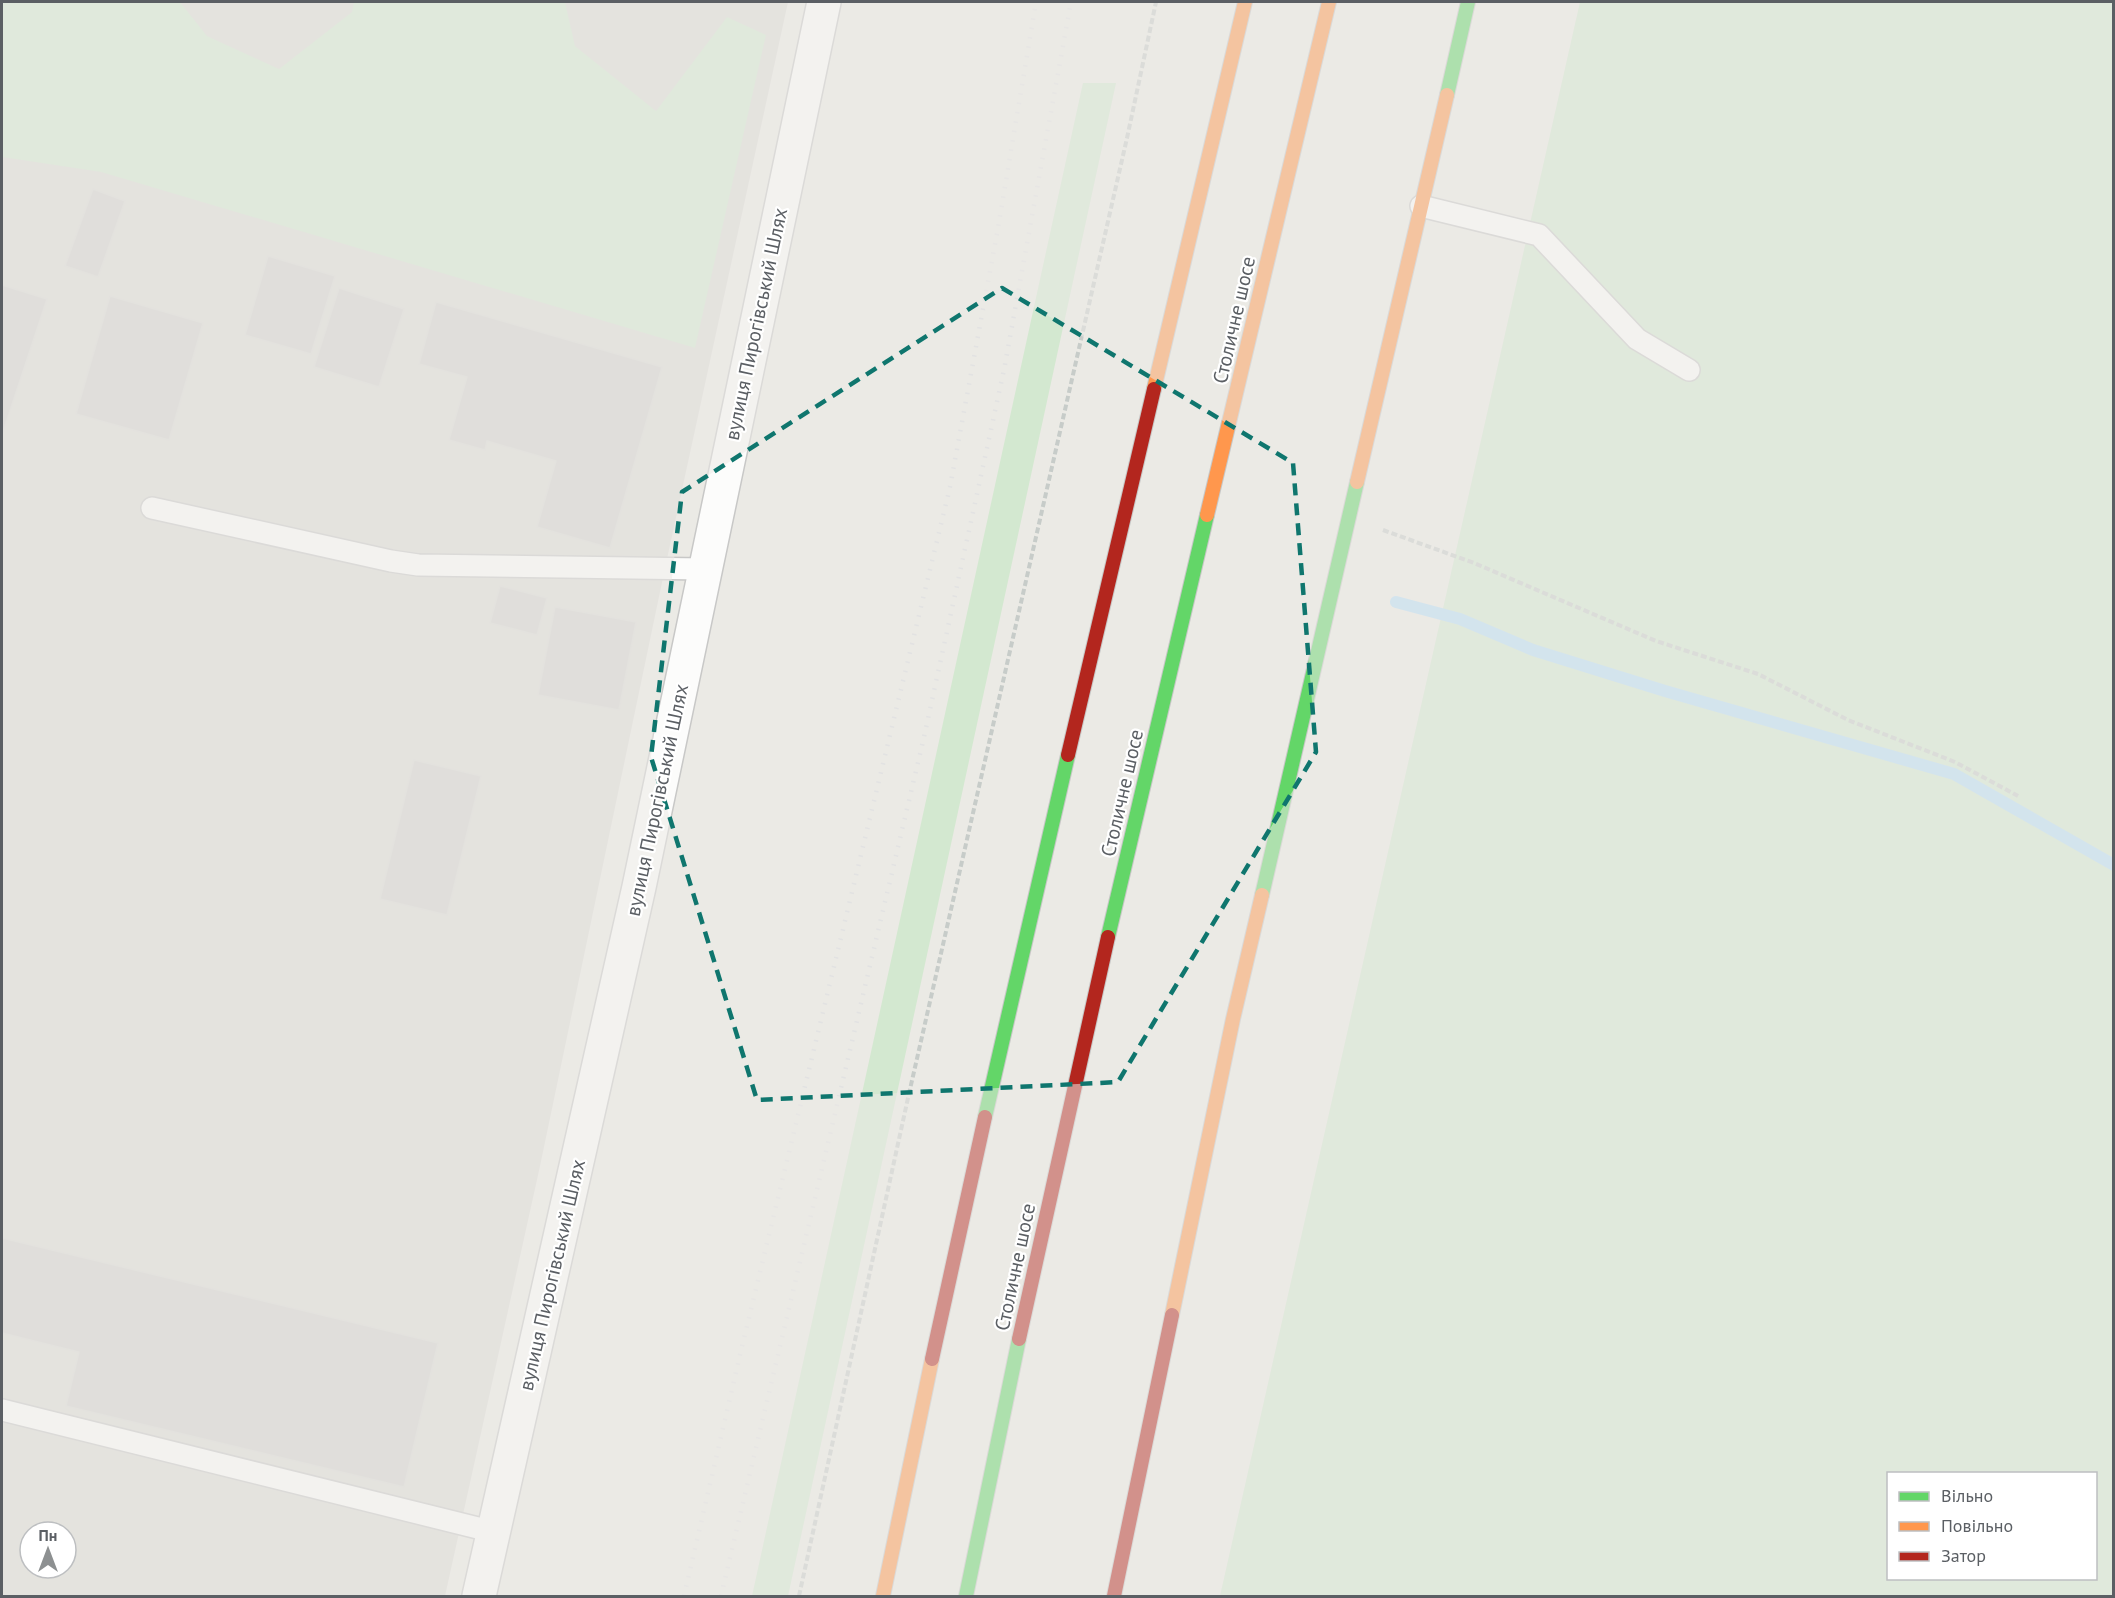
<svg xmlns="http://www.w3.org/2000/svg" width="2115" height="1598" font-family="'PT Sans',sans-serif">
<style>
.industrial{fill:#dcdbd6;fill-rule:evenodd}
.green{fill:#d3e8d0;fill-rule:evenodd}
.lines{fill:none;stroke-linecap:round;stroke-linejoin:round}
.stream{stroke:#b7def7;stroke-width:12}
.building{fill:#d2d1ce;stroke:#dad9d4;stroke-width:1.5}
.lane-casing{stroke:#c8c8c7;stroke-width:24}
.street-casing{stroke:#c8c8c7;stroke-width:36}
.fast-casing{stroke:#c7c7c6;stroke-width:16}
.slow-casing{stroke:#c7c7c6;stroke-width:16}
.jam-casing{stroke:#c7c7c6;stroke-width:16}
.path{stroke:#c7ccc9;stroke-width:4;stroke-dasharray:6 3;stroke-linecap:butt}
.lane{stroke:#fcfcfb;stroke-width:21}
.street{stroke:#fcfcfb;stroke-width:33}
.fast{stroke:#63d668;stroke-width:14}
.slow{stroke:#ff974d;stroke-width:14}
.jam{stroke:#b3261e;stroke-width:14}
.rail{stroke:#e2e2e2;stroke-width:4.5;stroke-dasharray:1.5 8;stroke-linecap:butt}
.marked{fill:none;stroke:#0f766e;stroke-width:4.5;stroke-dasharray:12 8;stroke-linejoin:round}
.labels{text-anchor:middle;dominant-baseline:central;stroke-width:4.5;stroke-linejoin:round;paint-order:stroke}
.street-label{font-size:20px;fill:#5b5f64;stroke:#fff}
</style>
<rect width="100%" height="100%" fill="#ebeae5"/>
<!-- industrial -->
<path class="industrial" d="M 2,2 L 788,2 L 665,568 L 540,1166 L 445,1596 L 2,1596 ZM 30,1532 L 66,1532 L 66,1568 L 30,1568 Z"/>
<!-- green -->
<g class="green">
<path d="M 2,2 L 180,2 L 207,36 L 279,69 L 352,12 L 354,2 L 565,2 L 575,46 L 656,111 L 727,17 L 766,35 L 695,348 L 101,172 L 2,157 Z"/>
<path d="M 1580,2 L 2113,2 L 2113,1596 L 1220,1596 ZM 1888,1474 L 2096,1474 L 2096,1578 L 1888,1578 Z"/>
<path d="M 1083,83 L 1116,83 L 788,1596 L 752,1596 Z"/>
</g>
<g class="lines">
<!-- stream -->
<path class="stream" d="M 1396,602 L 1460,619 L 1533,650 L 1665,691 L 1954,774 L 2114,865"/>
</g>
<!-- building -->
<g class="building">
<path d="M 93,189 L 125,201 L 98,277 L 65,266 Z"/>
<path d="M 268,256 L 335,276 L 311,354 L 245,335 Z"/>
<path d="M 2,285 L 47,299 L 2,435 Z"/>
<path d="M 339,288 L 404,309 L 379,387 L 314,367 Z"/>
<path d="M 110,296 L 203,323 L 169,440 L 76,414 Z"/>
<path d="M 436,302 L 662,367 L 610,548 L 537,527 L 556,461 L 487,441 L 485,450 L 449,440 L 467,377 L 419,364 Z"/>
<path d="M 500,586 L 547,598 L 537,635 L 490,623 Z"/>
<path d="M 555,607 L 636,622 L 619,710 L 538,695 Z"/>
<path d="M 414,760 L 481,776 L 447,915 L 380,899 Z"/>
<path d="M 2,1238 L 438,1343 L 404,1487 L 66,1406 L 79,1352 L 2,1333 Z"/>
</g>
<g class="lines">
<!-- lane casing -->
<g class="lane-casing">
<g id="lane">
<path d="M 1421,206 L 1539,235 L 1637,339 L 1689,370"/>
<path d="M 152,508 L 391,561 L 418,565 L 704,569"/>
<path d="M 2,1410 L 494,1532"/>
</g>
</g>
<!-- street casing -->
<g class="street-casing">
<path id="street" d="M 479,1596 L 639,887 L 824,2"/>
</g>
<!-- fast casing -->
<g class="fast-casing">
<g id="fast">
<path d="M 1447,95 L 1468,2"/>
<path d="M 1262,895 L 1357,482"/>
<path d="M 1108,937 L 1207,515"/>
<path d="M 985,1117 L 1068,755"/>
<path d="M 966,1596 L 1019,1339"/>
</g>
</g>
<!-- slow casing -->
<g class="slow-casing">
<g id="slow">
<path d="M 1154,389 L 1245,2"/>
<path d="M 1357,482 L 1447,95"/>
<path d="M 1207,515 L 1329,2"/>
<path d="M 1172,1315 L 1233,1019 L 1262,895"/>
<path d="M 883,1596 L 932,1359"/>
</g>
</g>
<!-- jam casing -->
<g class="jam-casing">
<g id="jam">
<path d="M 1068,755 L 1154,389"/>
<path d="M 1019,1339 L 1108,937"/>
<path d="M 932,1359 L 985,1117"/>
<path d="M 1114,1596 L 1172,1315"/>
</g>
</g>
<!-- path -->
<g class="path">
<path d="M 1383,530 L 1474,563 L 1656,641 L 1758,674 L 1848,720 L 1955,762 L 2018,796"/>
<path d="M 799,1596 L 908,1098 L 1127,138 L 1156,2"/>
</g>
<!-- lane -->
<use href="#lane" class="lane"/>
<!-- street -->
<use href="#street" class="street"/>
<!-- fast -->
<use href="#fast" class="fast"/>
<!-- slow -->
<use href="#slow" class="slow"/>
<!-- jam -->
<use href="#jam" class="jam"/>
<!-- rail -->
<g class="rail">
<path d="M 684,1596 L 740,1355 L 950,487 L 998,228 L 1036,2"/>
<path d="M 721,1596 L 924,737 L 1004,370 L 1071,2"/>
</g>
</g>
<!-- marked area -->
<path d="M0 0H2115V1598H0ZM 1002,288 L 1293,463 L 1316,752 L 1118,1082 L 757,1100 L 651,757 L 682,492 Z" fill="#ebeae5" fill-opacity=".55" fill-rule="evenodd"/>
<path class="marked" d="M 1002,288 L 1293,463 L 1316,752 L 1118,1082 L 757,1100 L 651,757 L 682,492 Z"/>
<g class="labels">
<!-- street labels -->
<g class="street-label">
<text transform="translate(1234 320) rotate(-77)">Столичне шосе</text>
<text transform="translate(756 324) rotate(-78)">вулиця Пирогівський Шлях</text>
<text transform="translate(1122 793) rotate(-77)">Столичне шосе</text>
<text transform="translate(657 800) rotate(-78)">вулиця Пирогівський Шлях</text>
<text transform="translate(1015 1267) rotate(-78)">Столичне шосе</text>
<text transform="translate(552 1275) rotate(-77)">вулиця Пирогівський Шлях</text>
</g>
</g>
<!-- border -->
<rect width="2115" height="1598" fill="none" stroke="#5b5f64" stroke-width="6"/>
<!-- legend -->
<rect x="1887" y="1472" width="210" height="108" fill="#ffffff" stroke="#bdbfc1" stroke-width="1.5"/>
<rect x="1899" y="1492" width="30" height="9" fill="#63d668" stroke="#bdbfc1" stroke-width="1.5"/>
<text x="1941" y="1502" font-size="18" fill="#5b5f64">Вільно</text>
<rect x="1899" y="1522" width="30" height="9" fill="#ff974d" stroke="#bdbfc1" stroke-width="1.5"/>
<text x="1941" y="1532" font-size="18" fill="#5b5f64">Повільно</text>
<rect x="1899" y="1552" width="30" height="9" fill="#b3261e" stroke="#bdbfc1" stroke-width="1.5"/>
<text x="1941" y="1562" font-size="18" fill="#5b5f64">Затор</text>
<!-- north arrow -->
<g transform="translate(48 1550)"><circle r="28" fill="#ffffff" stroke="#bdbfc1" stroke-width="1.5"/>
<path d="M0-4.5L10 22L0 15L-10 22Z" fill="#8d9091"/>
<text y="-9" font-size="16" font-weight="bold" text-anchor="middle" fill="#5b5f64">Пн</text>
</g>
</svg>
